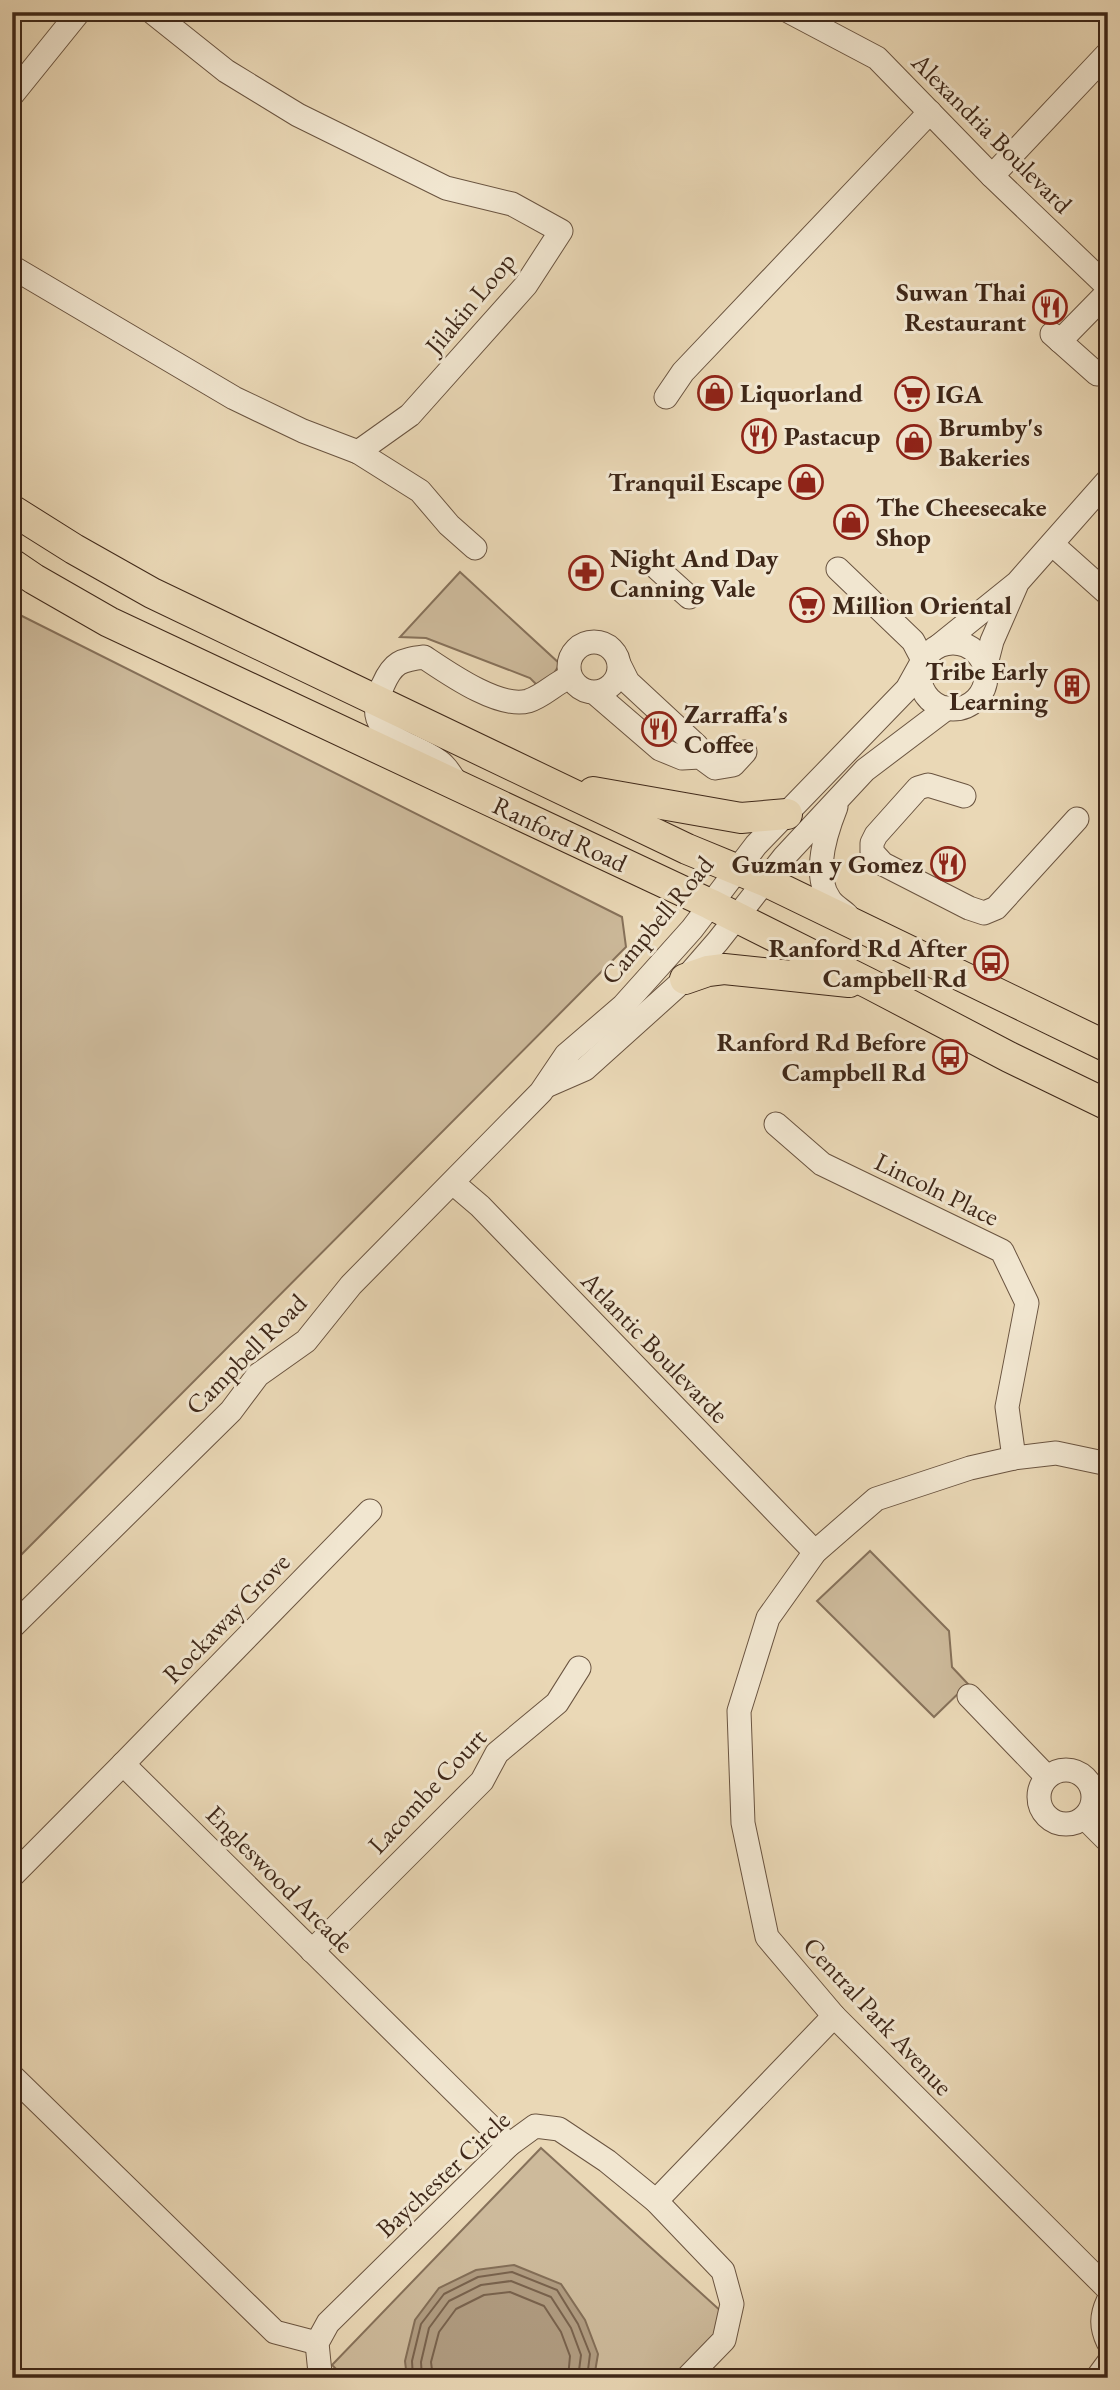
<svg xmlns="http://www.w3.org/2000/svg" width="1120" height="2390" font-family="'EB Garamond',serif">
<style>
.green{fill:#cdba9b;stroke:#86715a;stroke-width:2}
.water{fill:#b09c81;stroke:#836e57;stroke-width:2}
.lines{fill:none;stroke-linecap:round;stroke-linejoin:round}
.shore{stroke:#78624d;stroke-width:2}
.minor-casing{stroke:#6a5440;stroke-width:25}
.major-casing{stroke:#3f2819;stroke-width:32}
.minor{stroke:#f1e6d0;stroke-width:23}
.major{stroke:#ead8b6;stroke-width:30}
.labels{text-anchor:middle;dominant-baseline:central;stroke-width:6;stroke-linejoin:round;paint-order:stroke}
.street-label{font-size:26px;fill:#3f2819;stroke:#f1e6d0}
.poi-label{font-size:26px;font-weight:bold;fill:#3f2819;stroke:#f1e6d0;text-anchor:start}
</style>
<rect width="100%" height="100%" fill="#ead8b6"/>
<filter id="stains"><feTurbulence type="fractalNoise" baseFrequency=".00286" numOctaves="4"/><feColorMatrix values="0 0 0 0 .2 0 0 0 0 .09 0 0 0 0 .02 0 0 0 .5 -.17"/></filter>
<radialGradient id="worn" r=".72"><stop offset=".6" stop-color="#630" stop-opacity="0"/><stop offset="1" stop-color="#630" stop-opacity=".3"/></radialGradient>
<!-- green -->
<g class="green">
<path d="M 460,572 L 560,664 L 552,676 L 540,688 L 530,678 L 426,638 L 400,637 Z"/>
<path d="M 12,611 L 622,917 L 626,947 L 12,1564 Z"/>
<path d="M 870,1551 L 949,1631 L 952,1667 L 968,1684 L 934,1717 L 817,1601 Z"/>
<path d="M 541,2148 L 734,2323 L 680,2378 L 345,2378 L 332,2365 Z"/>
</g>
<!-- water -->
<path class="water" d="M 514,2265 L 561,2284 L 585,2320 L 598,2354 L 594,2378 L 407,2378 L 405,2361 L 415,2320 L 439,2288 L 476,2270 Z"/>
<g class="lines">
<!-- shore -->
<g class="shore">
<path d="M 413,2378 L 412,2361 L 421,2324 L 444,2294 L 478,2277 L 512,2272 L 557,2290 L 578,2324 L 590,2354 L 587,2378"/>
<path d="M 422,2378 L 421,2362 L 429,2328 L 449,2301 L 481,2285 L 511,2281 L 551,2297 L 571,2328 L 581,2355 L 578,2378"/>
<path d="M 433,2378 L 431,2362 L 439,2332 L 456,2309 L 484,2295 L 510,2292 L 544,2306 L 561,2332 L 570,2356 L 568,2378"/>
</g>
<!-- minor casing -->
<g class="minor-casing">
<g id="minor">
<path d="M 152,12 L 226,71 L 298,115 L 446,188 L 512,204 L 561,231 L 526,285 L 410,415 L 358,452"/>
<path d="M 790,12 L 877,58 L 992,176 L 1108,287"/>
<path d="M 12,95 L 79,12"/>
<path d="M 992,176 L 1108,53"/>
<path d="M 12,267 L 234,398 L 303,431 L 358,452 L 420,491 L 449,525 L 475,548"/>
<path d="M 1052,334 L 1097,374"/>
<path d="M 1060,341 L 1108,292"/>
<path d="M 666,397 L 683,372 L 930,112"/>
<path d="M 1052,544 L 1108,594"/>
<path d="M 658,569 L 689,597"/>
<path d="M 838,569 L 913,641 L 923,660"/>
<circle cx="594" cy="667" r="25"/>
<circle cx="953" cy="676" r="33"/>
<path d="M 940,645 L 1017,583 L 1108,480"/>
<path d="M 620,666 L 628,682 L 697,746 L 700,757"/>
<path d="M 985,668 L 992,641 L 1016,586"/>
<path d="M 595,693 L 660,749 L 682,758 L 700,757 L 715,768 L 733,765 L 745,752"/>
<path d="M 458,785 C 452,777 446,765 437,760 C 406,739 359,736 383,685 C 393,662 401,660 424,657 C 448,673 499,709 528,701 C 544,696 555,683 570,677"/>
<path d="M 964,796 L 928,785 L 918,788 L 876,835 L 872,843 L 872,852 L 883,864 L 969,908 L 984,913 L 996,908 L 1077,819"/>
<path d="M 836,807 C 826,832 812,875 830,900 C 834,906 842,910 847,915"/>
<path d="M 546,1086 L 585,1069 L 685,979 L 718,941 L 784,857 L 865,770 L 947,708"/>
<path d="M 776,1124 L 822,1164 L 1002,1251 L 1027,1303 L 1007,1407 L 1014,1458"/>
<path d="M 453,1183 L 480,1206 L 815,1552"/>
<path d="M 1108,1464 L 1056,1453 L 1014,1458 L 970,1468 L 876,1499 L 815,1552 L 768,1618 L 739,1711 L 743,1823 L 767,1937 L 834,2016 L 1108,2289"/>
<path d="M 12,1627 L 231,1411 L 258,1375 L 306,1341 L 351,1285 L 541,1092 L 566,1055 L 623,1006 L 692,929 L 756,845 L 907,689 L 922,662"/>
<path d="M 969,1696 L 1047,1777"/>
<path d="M 123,1764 L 370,1511"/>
<circle cx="1066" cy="1797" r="27"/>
<path d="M 1085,1818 L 1108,1841"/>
<path d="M 12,1876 L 123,1764 L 509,2145"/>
<path d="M 312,1951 L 482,1781 L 497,1753 L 557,1703 L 579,1668"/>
<path d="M 12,2076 L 275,2332 L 317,2343"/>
<path d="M 656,2201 L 834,2016"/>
<path d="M 1108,2301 C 1101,2316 1101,2327 1108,2342"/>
<path d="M 323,2378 L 320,2373 L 317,2343 L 328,2323 L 509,2145 L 535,2126 L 559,2129 L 607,2161 L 656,2201 L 723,2271 L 732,2304 L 724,2340 L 687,2378"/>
<path d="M 1097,2378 L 1108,2363"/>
</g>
</g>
<!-- major casing -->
<g class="major-casing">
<g id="major">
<path d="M 12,510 L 74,549 L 152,593 L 687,849 L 765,881 L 1108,1047"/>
<path d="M 12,564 L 34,579 L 109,622 L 710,904 L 870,984 L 1009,1057 L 1108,1105"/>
<path d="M 593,792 L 741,818 L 787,814"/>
<path d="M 685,979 L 708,971 L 724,969 L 849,982"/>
</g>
</g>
<!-- minor -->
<use href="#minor" class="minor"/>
<!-- major -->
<use href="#major" class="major"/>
</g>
<!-- icons -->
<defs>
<g id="restaurant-ring" transform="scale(1.75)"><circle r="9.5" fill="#f1e6d0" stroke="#8f2418" stroke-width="1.5"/><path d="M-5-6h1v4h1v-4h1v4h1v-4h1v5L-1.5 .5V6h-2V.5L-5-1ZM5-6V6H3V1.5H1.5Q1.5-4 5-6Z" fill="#8f2418"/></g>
<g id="shop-ring" transform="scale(1.75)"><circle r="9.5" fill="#f1e6d0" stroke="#8f2418" stroke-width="1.5"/><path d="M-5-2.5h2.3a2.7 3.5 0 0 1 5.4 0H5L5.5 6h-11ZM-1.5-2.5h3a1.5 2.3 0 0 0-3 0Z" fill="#8f2418"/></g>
<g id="supermarket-ring" transform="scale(1.75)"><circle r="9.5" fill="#f1e6d0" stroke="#8f2418" stroke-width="1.5"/><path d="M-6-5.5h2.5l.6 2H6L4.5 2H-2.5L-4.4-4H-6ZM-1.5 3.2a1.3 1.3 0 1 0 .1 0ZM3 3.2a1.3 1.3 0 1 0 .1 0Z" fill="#8f2418"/></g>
<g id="pharmacy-ring" transform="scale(1.75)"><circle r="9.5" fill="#f1e6d0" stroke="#8f2418" stroke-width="1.5"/><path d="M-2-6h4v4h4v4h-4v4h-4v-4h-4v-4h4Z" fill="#8f2418"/></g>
<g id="building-ring" transform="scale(1.75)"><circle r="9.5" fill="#f1e6d0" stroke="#8f2418" stroke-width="1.5"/><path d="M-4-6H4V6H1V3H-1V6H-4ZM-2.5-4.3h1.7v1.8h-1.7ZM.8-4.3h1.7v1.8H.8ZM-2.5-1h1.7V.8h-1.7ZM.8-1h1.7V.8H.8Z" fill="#8f2418"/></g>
<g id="bus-ring" transform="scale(1.75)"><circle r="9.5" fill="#f1e6d0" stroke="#8f2418" stroke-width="1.5"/><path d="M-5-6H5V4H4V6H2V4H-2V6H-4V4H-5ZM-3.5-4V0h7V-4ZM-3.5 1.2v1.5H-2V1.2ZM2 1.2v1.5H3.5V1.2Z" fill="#8f2418"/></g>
</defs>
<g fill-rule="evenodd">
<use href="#restaurant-ring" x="1050" y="307"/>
<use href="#shop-ring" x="715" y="393"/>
<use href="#supermarket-ring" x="912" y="394"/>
<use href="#restaurant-ring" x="759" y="436"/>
<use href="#shop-ring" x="914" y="442"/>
<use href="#shop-ring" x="806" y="482"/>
<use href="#shop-ring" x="851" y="522"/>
<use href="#pharmacy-ring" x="586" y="573"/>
<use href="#supermarket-ring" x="807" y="605"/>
<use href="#building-ring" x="1072" y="686"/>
<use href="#restaurant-ring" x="659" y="729"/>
<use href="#restaurant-ring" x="948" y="864"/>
<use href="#bus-ring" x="991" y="963"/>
<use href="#bus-ring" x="950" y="1057"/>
</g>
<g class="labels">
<!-- street labels -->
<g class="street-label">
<text transform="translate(992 133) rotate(45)">Alexandria Boulevard</text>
<text transform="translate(470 303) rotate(-50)">Jilakin Loop</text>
<text transform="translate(560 834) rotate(25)">Ranford Road</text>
<text transform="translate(657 920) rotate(-50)">Campbell Road</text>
<text transform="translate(937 1189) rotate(26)">Lincoln Place</text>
<text transform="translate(655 1347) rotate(46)">Atlantic Boulevarde</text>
<text transform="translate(246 1354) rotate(-45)">Campbell Road</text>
<text transform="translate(226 1618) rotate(-46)">Rockaway Grove</text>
<text transform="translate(427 1791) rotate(-47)">Lacombe Court</text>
<text transform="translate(280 1879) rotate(45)">Engleswood Arcade</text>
<text transform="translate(878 2016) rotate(47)">Central Park Avenue</text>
<text transform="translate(443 2174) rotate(-43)">Baychester Circle</text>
</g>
<!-- poi labels -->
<g class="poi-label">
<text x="1026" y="292" text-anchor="end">Suwan Thai<tspan x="1026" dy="30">Restaurant</tspan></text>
<text x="740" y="393">Liquorland</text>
<text x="936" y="394">IGA</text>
<text x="939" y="427">Brumby's<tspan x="939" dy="30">Bakeries</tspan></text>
<text x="784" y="436">Pastacup</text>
<text x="782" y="482" text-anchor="end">Tranquil Escape</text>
<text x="876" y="507">The Cheesecake<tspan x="876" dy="30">Shop</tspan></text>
<text x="610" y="558">Night And Day<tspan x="610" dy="30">Canning Vale</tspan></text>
<text x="832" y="605">Million Oriental</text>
<text x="1048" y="671" text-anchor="end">Tribe Early<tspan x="1048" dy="30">Learning</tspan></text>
<text x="684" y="714">Zarraffa's<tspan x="684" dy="30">Coffee</tspan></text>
<text x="923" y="864" text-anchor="end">Guzman y Gomez</text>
<text x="967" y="948" text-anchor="end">Ranford Rd After<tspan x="967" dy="30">Campbell Rd</tspan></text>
<text x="926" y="1042" text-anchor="end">Ranford Rd Before<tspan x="926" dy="30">Campbell Rd</tspan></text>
</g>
</g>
<!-- margin -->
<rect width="1120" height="2390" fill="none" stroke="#ead8b6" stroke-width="42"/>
<rect x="14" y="14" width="1092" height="2362" fill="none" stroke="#3f2819" stroke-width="3.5"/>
<rect x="21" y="21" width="1078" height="2348" fill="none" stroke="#3f2819" stroke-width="2"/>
<rect width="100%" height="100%" filter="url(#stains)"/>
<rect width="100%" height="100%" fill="url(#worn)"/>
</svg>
